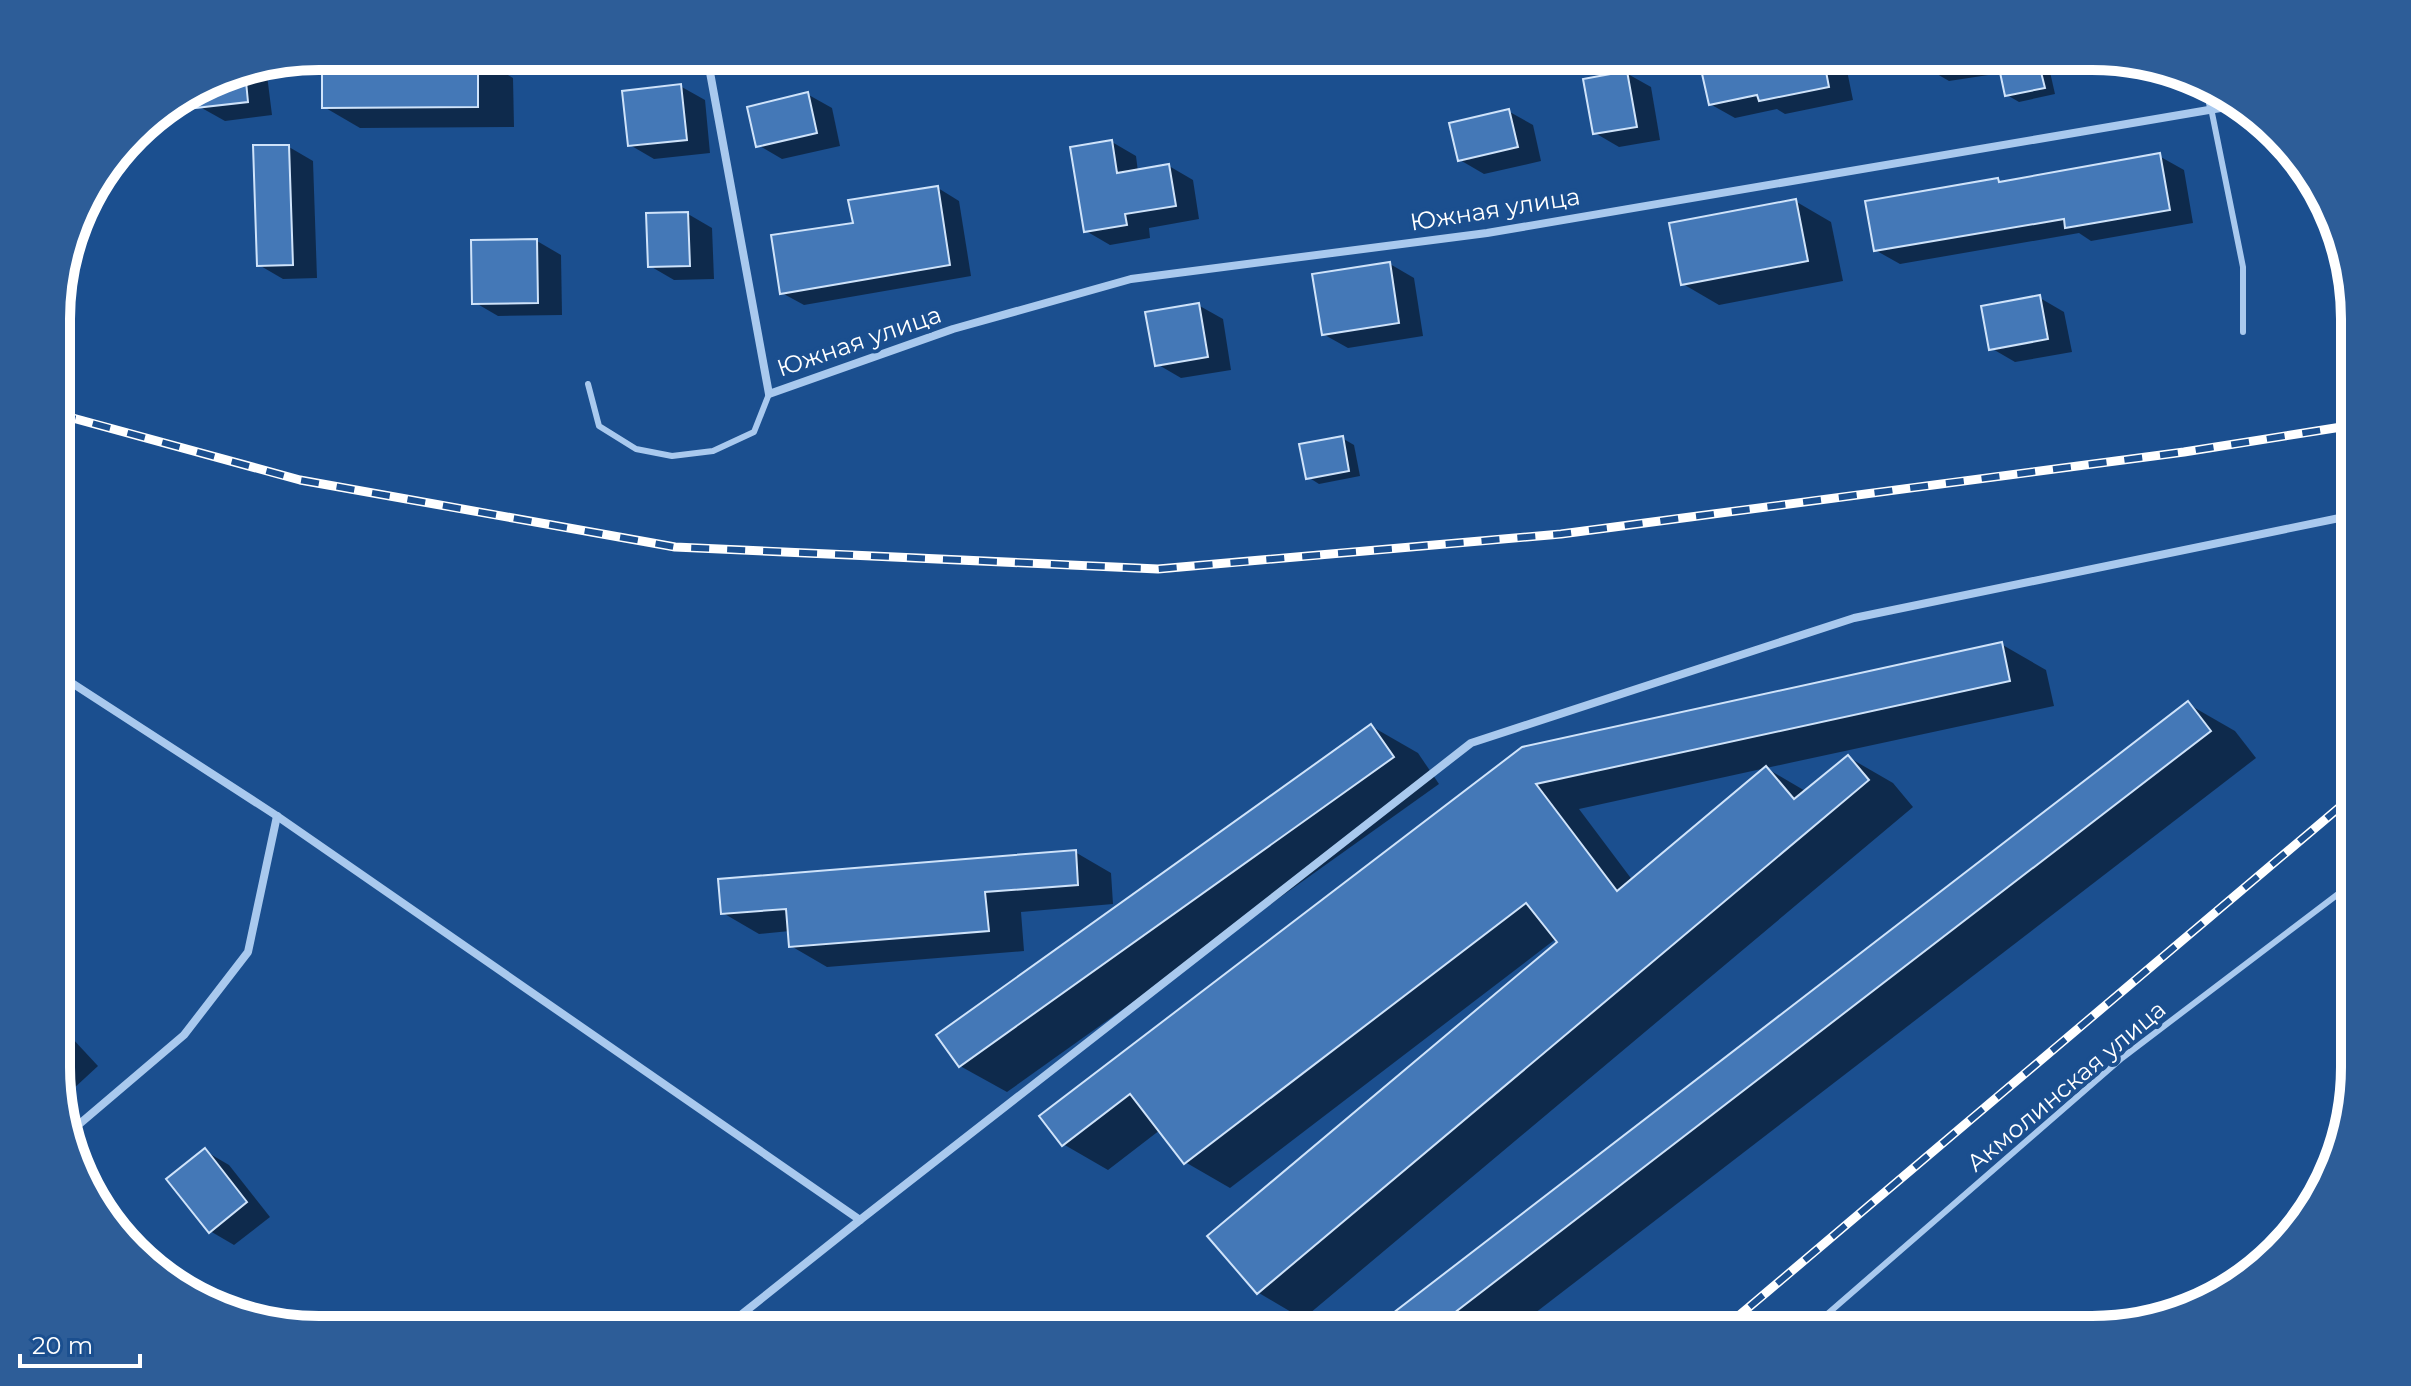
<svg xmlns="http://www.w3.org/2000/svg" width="2411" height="1386" font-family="Montserrat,sans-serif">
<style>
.shadow{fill:#0007;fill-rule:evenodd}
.building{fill:#4478b7;stroke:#cfe3fa;stroke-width:2}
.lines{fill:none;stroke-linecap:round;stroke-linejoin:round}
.service{stroke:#a9c9ee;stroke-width:6}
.minor{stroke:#a9c9ee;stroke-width:8}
.rail-casing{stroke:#fff;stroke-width:9}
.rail{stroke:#1b4f8f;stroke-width:6;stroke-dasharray:18;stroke-linecap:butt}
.labels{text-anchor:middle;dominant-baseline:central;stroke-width:8;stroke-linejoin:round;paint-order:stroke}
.street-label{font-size:24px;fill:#fff;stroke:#1b4f8f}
.rim{fill:none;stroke:#fff;stroke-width:10}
</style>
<rect width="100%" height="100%" fill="#1b4f8f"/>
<!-- shadow -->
<g class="shadow">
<path d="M 1700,56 L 1844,56 L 1853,100 L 1785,114 L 1777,109 L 1735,118 L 1710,104 Z"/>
<path d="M 1923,56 L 1992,56 L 1995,74 L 1949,81 L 1925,67 Z"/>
<path d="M 2036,56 L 2048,63 L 2055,94 L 2019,102 L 2007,95 Z"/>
<path d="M 478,57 L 513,78 L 514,127 L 360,128 L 324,107 Z"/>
<path d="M 266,67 L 272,115 L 225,121 L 200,107 L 198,89 L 219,76 Z"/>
<path d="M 1626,73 L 1651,87 L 1660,140 L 1619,147 L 1595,133 Z"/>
<path d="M 680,86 L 705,100 L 710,153 L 654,159 L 630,145 Z"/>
<path d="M 807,94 L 832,108 L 840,146 L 782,159 L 758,145 Z"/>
<path d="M 1508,111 L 1533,125 L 1541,161 L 1484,174 L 1460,160 Z"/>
<path d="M 1112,142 L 1136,156 L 1138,172 L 1169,166 L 1193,180 L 1199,219 L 1149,228 L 1150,238 L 1110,245 L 1086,231 Z"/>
<path d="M 289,147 L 313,161 L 317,278 L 283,279 L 259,265 Z"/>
<path d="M 2159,156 L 2184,170 L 2193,223 L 2091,241 L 2079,233 L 1900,264 L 1875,250 L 1998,180 L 2003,183 Z"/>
<path d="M 938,188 L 959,201 L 971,276 L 804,305 L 782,293 L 855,225 Z"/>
<path d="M 1795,201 L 1831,222 L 1843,281 L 1719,305 L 1683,284 Z"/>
<path d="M 688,214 L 712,228 L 714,279 L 674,280 L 650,266 Z"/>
<path d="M 537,241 L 561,255 L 562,315 L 498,316 L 474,302 Z"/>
<path d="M 1390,264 L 1414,278 L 1423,336 L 1348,348 L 1323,334 Z"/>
<path d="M 2040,298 L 2064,312 L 2072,352 L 2015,362 L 1991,348 Z"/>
<path d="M 1198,305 L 1223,319 L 1231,370 L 1181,378 L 1157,364 Z"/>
<path d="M 1342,438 L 1354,445 L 1360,476 L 1319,484 L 1308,477 Z"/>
<path d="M 2001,644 L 2046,670 L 2054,706 L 1766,768 L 1807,792 L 1848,757 L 1893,783 L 1913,807 L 1303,1319 L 1259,1293 L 1210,1236 L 1560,942 L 1557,938 L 1230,1188 L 1185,1162 L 1160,1130 L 1108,1170 L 1063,1144 L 1523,748 ZM 1766,768 L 1633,881 L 1579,809 Z"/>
<path d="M 2188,704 L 2235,731 L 2256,758 L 1513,1330 L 1374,1330 Z"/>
<path d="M 1371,726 L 1418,753 L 1439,784 L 1007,1092 L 960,1066 Z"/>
<path d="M 1075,852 L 1111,873 L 1113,904 L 1021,912 L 1024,951 L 827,967 L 791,946 L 790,931 L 759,934 L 723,913 Z"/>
<path d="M 58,1023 L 98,1066 L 59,1102 L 58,1101 Z"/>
<path d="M 205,1151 L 229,1165 L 270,1217 L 234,1245 L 210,1231 Z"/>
</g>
<!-- building -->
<g class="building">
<path d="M 322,56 L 478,56 L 478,107 L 322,108 Z"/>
<path d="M 1698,56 L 1823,56 L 1829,87 L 1759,101 L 1757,95 L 1709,105 Z"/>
<path d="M 2027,56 L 2037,56 L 2045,88 L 2005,96 L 1998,63 Z"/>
<path d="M 245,71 L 248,102 L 160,112 L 219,76 Z"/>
<path d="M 1627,71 L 1637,127 L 1593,134 L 1583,79 Z"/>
<path d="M 681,84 L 687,140 L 628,146 L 622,91 Z"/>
<path d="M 808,92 L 817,133 L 756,147 L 747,107 Z"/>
<path d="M 1509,109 L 1518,147 L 1458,161 L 1449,123 Z"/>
<path d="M 1112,140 L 1117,173 L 1169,164 L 1176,206 L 1125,214 L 1127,225 L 1084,232 L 1070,147 Z"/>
<path d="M 253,145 L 289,145 L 293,265 L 257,266 Z"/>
<path d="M 2160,153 L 2170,210 L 2065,228 L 2064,219 L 1874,251 L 1865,201 L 1998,178 L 1999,182 Z"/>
<path d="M 938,186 L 950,265 L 780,294 L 771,235 L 853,223 L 848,200 Z"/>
<path d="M 1796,199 L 1808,261 L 1681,285 L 1669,223 Z"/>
<path d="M 688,212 L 690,266 L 648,267 L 646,213 Z"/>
<path d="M 537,239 L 538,303 L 472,304 L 471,240 Z"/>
<path d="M 1390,262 L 1399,323 L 1322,335 L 1312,274 Z"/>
<path d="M 2040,295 L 2048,339 L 1989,350 L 1981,306 Z"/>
<path d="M 1199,303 L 1208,357 L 1155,366 L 1145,312 Z"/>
<path d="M 1343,436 L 1349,471 L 1306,479 L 1299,444 Z"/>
<path d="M 2002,642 L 2010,681 L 1536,784 L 1617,891 L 1766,766 L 1794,799 L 1848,755 L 1869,780 L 1257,1294 L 1207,1236 L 1557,942 L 1526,903 L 1184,1164 L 1130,1094 L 1062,1146 L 1039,1116 L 1522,747 Z"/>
<path d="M 2188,701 L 2211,731 L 1432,1330 L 1371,1330 Z"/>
<path d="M 1371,724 L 1394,757 L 959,1067 L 936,1035 Z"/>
<path d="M 1076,850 L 1078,885 L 985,892 L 989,931 L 789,947 L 786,909 L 721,914 L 718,879 Z"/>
<path d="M 205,1148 L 247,1202 L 209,1233 L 166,1179 Z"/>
</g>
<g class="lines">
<!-- service -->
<g class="service">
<path d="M 2211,108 L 2243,267 L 2243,332"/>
<path d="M 588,384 L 599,426 L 636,449 L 672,456 L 713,451 L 754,432 L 769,394"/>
<path d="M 1809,1330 L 2122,1058 L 2354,882"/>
</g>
<!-- minor -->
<g class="minor">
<path d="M 707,56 L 769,394 L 953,329 L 1131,279 L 1487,233 L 2238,105"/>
<path d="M 2207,87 L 2211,108"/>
<path d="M 58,674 L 277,816 L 860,1220 L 1471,743 L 1854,618 L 2354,515"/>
<path d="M 70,1132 L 184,1035 L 248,952 L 277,816"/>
<path d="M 722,1330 L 860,1220"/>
</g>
<!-- rail casing -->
<g class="rail-casing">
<g id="rail">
<path d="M 58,414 L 300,480 L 675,547 L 1158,569 L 1561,534 L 2184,452 L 2354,425"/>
<path d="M 1722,1330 L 2354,795"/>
</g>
</g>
<!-- rail -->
<use href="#rail" class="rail"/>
</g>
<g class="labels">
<!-- street labels -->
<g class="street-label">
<text transform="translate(1495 209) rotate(-9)">Южная улица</text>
<text transform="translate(859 341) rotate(-19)">Южная улица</text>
<text transform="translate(2066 1086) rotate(-40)">Акмолинская улица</text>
</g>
</g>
<!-- crop -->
<path d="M0 0H2411V1386H0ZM319 70H2092A249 249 0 0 1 2341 319V1067A249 249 0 0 1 2092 1316H319A249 249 0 0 1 70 1067V319A249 249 0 0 1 319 70Z" fill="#2d5d98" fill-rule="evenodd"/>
<path class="rim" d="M319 70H2092A249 249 0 0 1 2341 319V1067A249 249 0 0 1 2092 1316H319A249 249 0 0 1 70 1067V319A249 249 0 0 1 319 70Z"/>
<!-- scale -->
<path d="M20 1354v12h120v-12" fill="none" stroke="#ffffff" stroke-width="4"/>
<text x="32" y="1354" font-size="24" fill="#ffffff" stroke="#1b4f8f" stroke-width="6" paint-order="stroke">20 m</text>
</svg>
